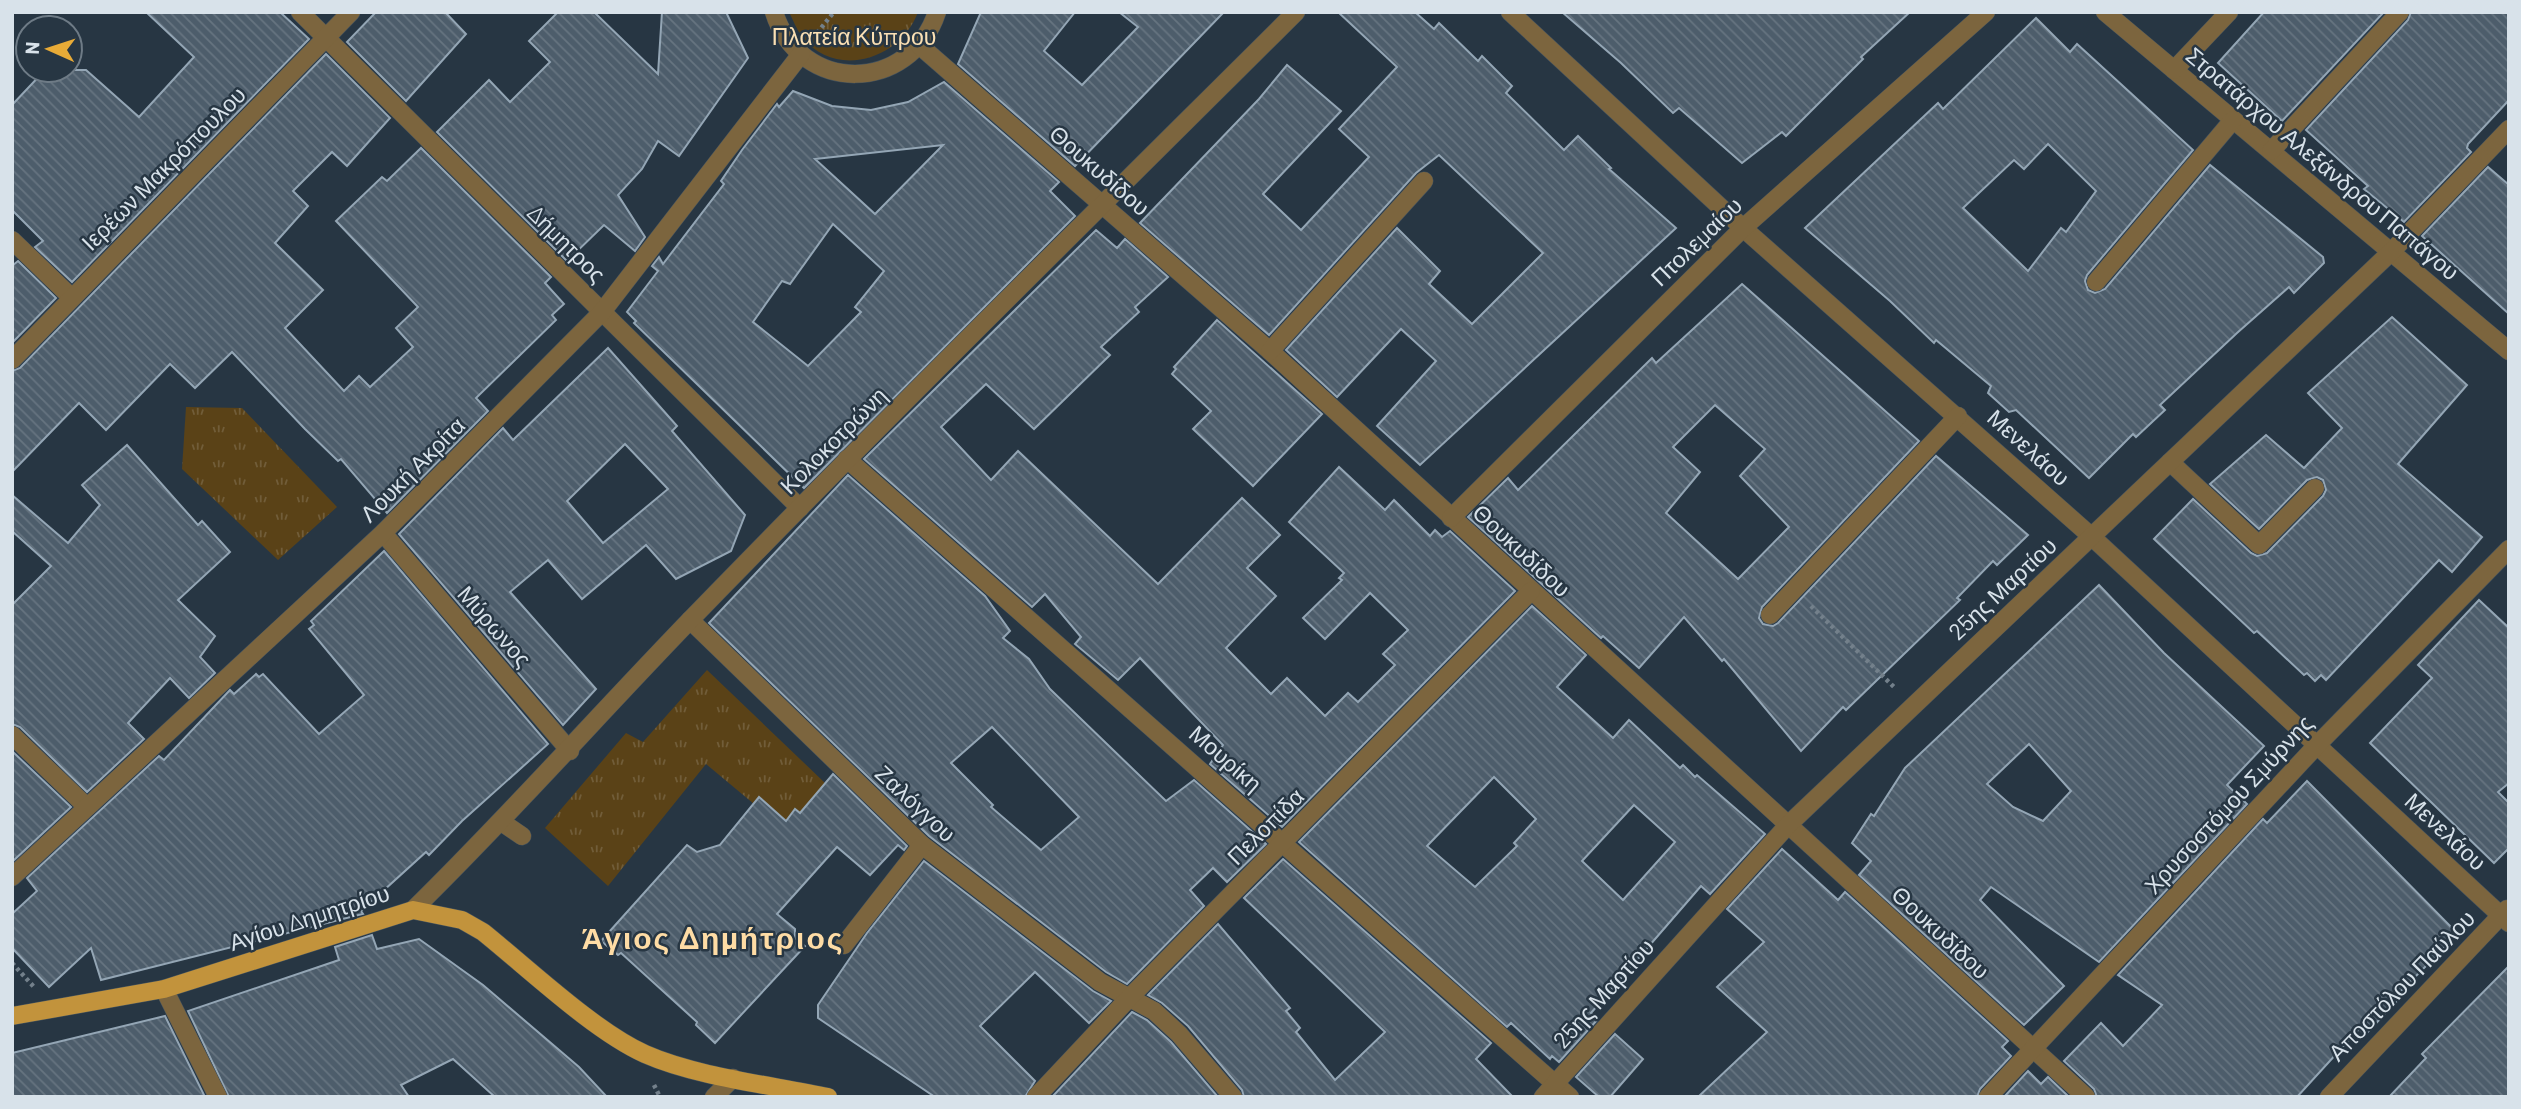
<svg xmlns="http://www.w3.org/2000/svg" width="2521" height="1109" font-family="Barlow,sans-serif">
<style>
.grass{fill:url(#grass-tufts)}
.building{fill:url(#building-back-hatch);stroke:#94a6b5;stroke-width:2;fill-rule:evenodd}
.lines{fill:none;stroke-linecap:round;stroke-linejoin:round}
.minor-casing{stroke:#43525e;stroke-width:19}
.major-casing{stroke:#43525e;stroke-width:19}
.path{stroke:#73808b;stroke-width:4.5;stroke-dasharray:3.5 3.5;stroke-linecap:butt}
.minor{stroke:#7c653e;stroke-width:18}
.major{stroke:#c2933c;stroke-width:18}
.labels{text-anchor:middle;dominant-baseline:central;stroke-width:5;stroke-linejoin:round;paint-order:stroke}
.park-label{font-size:23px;fill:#fbe0b4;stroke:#273643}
.street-label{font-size:23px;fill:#d8e2ea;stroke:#273643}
.district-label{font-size:30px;font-weight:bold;letter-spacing:2px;fill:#fedca5;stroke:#273643}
</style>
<defs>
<pattern id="grass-tufts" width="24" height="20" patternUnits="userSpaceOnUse" patternTransform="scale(1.75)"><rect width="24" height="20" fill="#5a4217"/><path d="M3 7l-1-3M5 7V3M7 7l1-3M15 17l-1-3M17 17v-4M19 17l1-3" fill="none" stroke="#715d39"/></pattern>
<pattern id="building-back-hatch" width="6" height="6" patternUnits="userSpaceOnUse" patternTransform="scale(1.75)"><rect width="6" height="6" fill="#4d5d6b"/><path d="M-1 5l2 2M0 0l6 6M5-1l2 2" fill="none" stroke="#667480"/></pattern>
</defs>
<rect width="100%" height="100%" fill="#273643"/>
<!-- grass -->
<g class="grass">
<path d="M 789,12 L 918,12 C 901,59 836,80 802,37 C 797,30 793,20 789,12 Z"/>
<path d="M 186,407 L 242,408 L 337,507 L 278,560 L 182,469 Z"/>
<path d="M 707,670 L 825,783 L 800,813 L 795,809 L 786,821 L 760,798 L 754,804 L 706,764 L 608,886 L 545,828 L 626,733 L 643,742 Z"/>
</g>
<!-- building -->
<g class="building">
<path d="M 146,12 L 280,12 L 309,39 L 72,282 L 35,247 L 43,241 L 12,210 L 12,105 L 45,70 L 86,70 L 139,117 L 194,57 Z"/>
<path d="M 376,12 L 445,12 L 466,34 L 406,101 L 347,42 Z"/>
<path d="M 558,12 L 594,12 L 658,74 L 662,12 L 726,12 L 748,58 L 679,156 L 658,141 L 642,169 L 618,195 L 645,237 L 635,251 L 604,225 L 567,261 L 437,132 L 489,80 L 510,102 L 550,62 L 529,41 Z"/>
<path d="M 981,12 L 1075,12 L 1044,51 L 1082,85 L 1138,27 L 1119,12 L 1224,12 L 1075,166 L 958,64 Z"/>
<path d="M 1338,12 L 1415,12 L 1434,29 L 1439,23 L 1478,61 L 1482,56 L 1512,86 L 1506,93 L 1564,150 L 1578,136 L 1611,168 L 1609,169 L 1676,228 L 1420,465 L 1377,426 L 1436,361 L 1401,329 L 1337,397 L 1286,350 L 1397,228 L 1440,271 L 1429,284 L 1472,324 L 1543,253 L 1439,155 L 1416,173 L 1269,335 L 1140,223 L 1259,99 L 1287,65 L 1341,111 L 1263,194 L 1301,230 L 1369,157 L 1339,129 L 1397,67 Z"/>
<path d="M 1562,12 L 1910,12 L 1861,57 L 1863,59 L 1786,136 L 1782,132 L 1742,163 L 1679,108 L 1673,113 L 1621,63 Z"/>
<path d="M 2264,12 L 2384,12 L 2282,121 L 2218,63 Z"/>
<path d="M 2411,12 L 2509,12 L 2509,100 L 2468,144 L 2467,148 L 2471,152 L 2404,222 L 2364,189 L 2368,186 L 2306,130 L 2408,20 Z"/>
<path d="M 2036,18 L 2070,52 L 2077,44 L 2193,150 L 2087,275 L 2085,281 L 2088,290 L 2095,293 L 2105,289 L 2210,165 L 2323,257 L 2324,263 L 2294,293 L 2289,287 L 2237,333 L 2160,405 L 2165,410 L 2136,437 L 2133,434 L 2089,478 L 2016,410 L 2009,412 L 1988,393 L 1991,386 L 1936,340 L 1934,343 L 1890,301 L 1805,228 L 1938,103 L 1943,109 ZM 2048,144 L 2096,191 L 2066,232 L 2061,228 L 2028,271 L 1963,208 L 2014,160 L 2024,169 Z"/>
<path d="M 326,54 L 390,118 L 347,166 L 332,152 L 293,191 L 308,206 L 275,243 L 323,290 L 285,328 L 344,391 L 359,376 L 370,387 L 413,347 L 396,328 L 418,307 L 336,221 L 382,177 L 387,181 L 421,148 L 551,277 L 545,283 L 564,304 L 552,315 L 556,320 L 476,398 L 488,411 L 387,513 L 341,459 L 338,461 L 305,429 L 232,352 L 195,388 L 170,364 L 106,430 L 79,403 L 12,472 L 12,371 L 20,368 Z"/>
<path d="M 944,82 L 1059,182 L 1050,191 L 1075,216 L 804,488 L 634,323 L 636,321 L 627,312 L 658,271 L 652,266 L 659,257 L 663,264 L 724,184 L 721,181 L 742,150 L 777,104 L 779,107 L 793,91 L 832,106 L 871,110 L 908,102 ZM 943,145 L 875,214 L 815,159 ZM 833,224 L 884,271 L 855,307 L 861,312 L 808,366 L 753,322 L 782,281 L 790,284 Z"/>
<path d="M 2488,167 L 2509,185 L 2509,314 L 2422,236 Z"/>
<path d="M 1096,230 L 1117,248 L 1125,239 L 1168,277 L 1135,307 L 1139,312 L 1101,347 L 1110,355 L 1034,429 L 986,384 L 941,427 L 991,480 L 1018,451 L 1158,584 L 1242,498 L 1280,535 L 1247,568 L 1276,596 L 1226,648 L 1271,694 L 1287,678 L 1325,716 L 1348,693 L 1358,702 L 1395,665 L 1383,654 L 1408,630 L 1370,593 L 1325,639 L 1303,618 L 1342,580 L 1339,578 L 1344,573 L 1289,522 L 1339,467 L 1385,510 L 1394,500 L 1430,536 L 1435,530 L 1442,537 L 1450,531 L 1515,591 L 1282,827 L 1210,764 L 1223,745 L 1140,658 L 1118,680 L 1075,644 L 1081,637 L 1045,594 L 1032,607 L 864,459 Z"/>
<path d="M 18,261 L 56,298 L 12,343 L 12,266 Z"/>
<path d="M 1742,284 L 1919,441 L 1762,607 L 1759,618 L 1763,624 L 1773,626 L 1778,623 L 1936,456 L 2028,535 L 1997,565 L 1993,561 L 1957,598 L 1960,600 L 1846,710 L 1843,707 L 1801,751 L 1724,659 L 1722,661 L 1684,617 L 1639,668 L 1603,636 L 1601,638 L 1468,517 L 1508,478 L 1518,490 L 1652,358 L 1656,363 ZM 1715,405 L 1765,449 L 1740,476 L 1789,527 L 1738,579 L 1666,513 L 1700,472 L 1673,447 Z"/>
<path d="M 2392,317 L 2467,385 L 2398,464 L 2482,537 L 2452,572 L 2439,560 L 2326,680 L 2321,675 L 2315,681 L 2307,673 L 2304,675 L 2257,631 L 2254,633 L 2154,539 L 2193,499 L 2251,553 L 2257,556 L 2267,553 L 2323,496 L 2326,490 L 2323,480 L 2317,477 L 2307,480 L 2259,529 L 2210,484 L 2266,435 L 2304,468 L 2342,428 L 2308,393 Z"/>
<path d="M 1217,320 L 1322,414 L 1253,486 L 1193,429 L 1211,411 L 1172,374 L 1176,369 L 1174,367 Z"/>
<path d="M 608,348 L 677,426 L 672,431 L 745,515 L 731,551 L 676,579 L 646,545 L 582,599 L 548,560 L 510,592 L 596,689 L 563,725 L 399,534 L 503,428 L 513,440 ZM 625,444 L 668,489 L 603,543 L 567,501 Z"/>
<path d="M 127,445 L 198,525 L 202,521 L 230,552 L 178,600 L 215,636 L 200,657 L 215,673 L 189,698 L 170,678 L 128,723 L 144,739 L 87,792 L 20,727 L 12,724 L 12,605 L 51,566 L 12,531 L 12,495 L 68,543 L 100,505 L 82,485 Z"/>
<path d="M 848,475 L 985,596 L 1010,631 L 1003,638 L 1029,659 L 1050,689 L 1166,801 L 1194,780 L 1266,844 L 1227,882 L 1213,868 L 1190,890 L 1204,906 L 1127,984 L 1106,972 L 929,836 L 709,623 ZM 992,727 L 1079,817 L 1041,850 L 991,807 L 993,805 L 951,763 Z"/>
<path d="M 384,551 L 548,744 L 462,821 L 429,855 L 426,852 L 361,911 L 363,914 L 101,980 L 91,948 L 49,987 L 12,948 L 12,914 L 37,891 L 27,878 L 159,756 L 164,760 L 230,690 L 234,694 L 256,674 L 259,677 L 263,674 L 319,734 L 364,695 L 309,629 L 314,625 L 311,621 Z"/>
<path d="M 2099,585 L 2164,653 L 2264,746 L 2227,785 L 2247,804 L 2099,962 L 1991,887 L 1980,900 L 2064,986 L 2024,1025 L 1859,875 L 1871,861 L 1852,843 L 1871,814 L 1874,816 L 1905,768 ZM 2029,744 L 2071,791 L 2043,821 L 2013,807 L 1987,784 Z"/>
<path d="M 2479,600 L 2509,628 L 2509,783 L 2498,792 L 2509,803 L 2509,848 L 2494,863 L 2370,743 L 2432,678 L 2418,665 Z"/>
<path d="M 1532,606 L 1586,655 L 1557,687 L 1613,738 L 1629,720 L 1680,768 L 1683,765 L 1695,777 L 1697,775 L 1765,834 L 1710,894 L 1701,886 L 1591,1013 L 1598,1019 L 1559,1062 L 1552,1056 L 1550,1059 L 1511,1023 L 1507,1027 L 1299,842 ZM 1494,777 L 1536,819 L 1514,843 L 1517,846 L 1475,887 L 1427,846 ZM 1634,805 L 1675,842 L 1623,900 L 1582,861 Z"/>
<path d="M 12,751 L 71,807 L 13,861 L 12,860 Z"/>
<path d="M 833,774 L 907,846 L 904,850 L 898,845 L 870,875 L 837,847 L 777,914 L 795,929 L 795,938 L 805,946 L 715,1043 L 696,1025 L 697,1022 L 621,953 L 618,955 L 601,941 L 687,845 L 697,852 L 720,845 L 759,797 L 786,821 L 795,809 L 800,813 Z"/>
<path d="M 2307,781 L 2458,934 L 2393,999 L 2396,1002 L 2365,1035 L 2359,1029 L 2297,1097 L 2097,1097 L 2094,1089 L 2064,1061 L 2101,1023 L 2123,1046 L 2162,1005 L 2118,975 L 2263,819 L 2267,823 Z"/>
<path d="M 1782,849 L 1838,900 L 1845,892 L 2008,1041 L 2002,1047 L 2011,1056 L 1980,1089 L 1977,1097 L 1698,1097 L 1767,1032 L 1717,987 L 1764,942 L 1727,909 Z"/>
<path d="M 1283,859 L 1491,1043 L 1476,1059 L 1513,1097 L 1244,1097 L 1242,1090 L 1188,1026 L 1162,1003 L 1148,995 L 1218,924 L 1290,1008 L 1286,1011 L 1300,1028 L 1296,1032 L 1335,1080 L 1385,1032 L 1244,898 Z"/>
<path d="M 924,861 L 1093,991 L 1111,1001 L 1089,1023 L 1035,972 L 980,1026 L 1035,1081 L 1025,1097 L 935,1097 L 818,1018 L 818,1005 L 867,933 Z"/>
<path d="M 372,935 L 377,949 L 419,939 L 483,985 L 579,1067 L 607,1097 L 495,1097 L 453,1059 L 401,1085 L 409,1097 L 229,1097 L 188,1011 L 339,960 L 335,947 Z"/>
<path d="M 2509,966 L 2509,1097 L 2389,1097 L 2426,1058 L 2422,1054 Z"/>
<path d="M 1132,1012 L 1147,1020 L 1171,1042 L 1218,1097 L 1052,1097 Z"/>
<path d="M 165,1016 L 205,1097 L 12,1097 L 12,1053 Z"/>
<path d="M 1615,1034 L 1643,1059 L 1610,1097 L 1599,1097 L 1576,1077 Z"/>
<path d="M 2028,1071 L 2041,1084 L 2048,1077 L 2069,1097 L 2004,1097 Z"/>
</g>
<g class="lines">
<!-- minor casing -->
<g class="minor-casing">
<g id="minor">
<path d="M 300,12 L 800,508"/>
<path d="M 774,12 C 800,95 910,94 937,12"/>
<path d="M 1510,12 L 1743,228 L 2092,537 L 2509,923"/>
<path d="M 2105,12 L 2509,351"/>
<path d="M 919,45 L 1270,351 L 2086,1097"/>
<path d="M 2174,70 L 2229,12"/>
<path d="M 2271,151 L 2400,12"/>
<path d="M 12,240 L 71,297"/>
<path d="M 2096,282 L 2233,120"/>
<path d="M 1270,351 L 1424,181"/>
<path d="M 12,360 L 351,12"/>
<path d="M 847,459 L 1570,1097"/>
<path d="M 2170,462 L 2259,545 L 2315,488"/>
<path d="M 1451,518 L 1743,228 L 1986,12"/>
<path d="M 383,533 L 570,751"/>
<path d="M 1770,615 L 1958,416"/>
<path d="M 690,620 L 922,845 L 1100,982 L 1154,1011 L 1179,1034 L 1233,1097"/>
<path d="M 12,735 L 87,807"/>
<path d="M 503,823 L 522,836"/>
<path d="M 12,877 L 383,533 L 602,312 L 801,54"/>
<path d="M 413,910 C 510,815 599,714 693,617 C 891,413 1094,213 1296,12"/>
<path d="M 844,945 L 922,845"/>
<path d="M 164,989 L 218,1097"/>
<path d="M 714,1097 L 733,1078"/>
<path d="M 1036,1097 L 1128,999 L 1531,591"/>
<path d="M 1543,1097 L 1788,825 L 2391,252 L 2509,129"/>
<path d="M 1988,1097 L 2318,744 L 2509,549"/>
<path d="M 2329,1097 L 2507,909"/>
</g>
</g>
<!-- major casing -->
<g class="major-casing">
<path id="major" d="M 12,1016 L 164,989 L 413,910 L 462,920 L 483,932 C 529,969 594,1031 645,1054 C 697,1077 772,1085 828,1097"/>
</g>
<!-- path -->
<g class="path">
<path d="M 817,33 L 834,12"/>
<path d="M 1811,606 L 1895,688"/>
<path d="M 12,963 L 34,987"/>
<path d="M 654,1085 L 660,1097"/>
</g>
<!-- minor -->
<use href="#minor" class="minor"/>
<!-- major -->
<use href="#major" class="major"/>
</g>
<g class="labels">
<!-- park labels -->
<g class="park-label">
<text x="854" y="36">Πλατεία Κύπρου</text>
</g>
<!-- street labels -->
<g class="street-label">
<text transform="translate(2323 163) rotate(40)">Στρατάρχου Αλεξάνδρου Παπάγου</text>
<text transform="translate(163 168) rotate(-45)">Ιερέων Μακρόπουλου</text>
<text transform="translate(1100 170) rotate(41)">Θουκυδίδου</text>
<text transform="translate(1696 241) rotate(-44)">Πτολεμαίου</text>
<text transform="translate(567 243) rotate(45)">Δήμητρος</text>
<text transform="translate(833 440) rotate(-45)">Κολοκοτρώνη</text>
<text transform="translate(2029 447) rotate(42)">Μενελάου</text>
<text transform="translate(412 469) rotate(-45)">Λουκή Ακρίτα</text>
<text transform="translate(1522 550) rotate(43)">Θουκυδίδου</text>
<text transform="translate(2002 588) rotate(-43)">25ης Μαρτίου</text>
<text transform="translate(495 626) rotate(49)">Μύρωνος</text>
<text transform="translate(1226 758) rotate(41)">Μουρίκη</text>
<text transform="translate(916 803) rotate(43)">Ζαλόγγου</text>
<text transform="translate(2228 804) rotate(-47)">Χρυσοστόμου Σμύρνης</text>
<text transform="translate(1265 826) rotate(-45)">Πελοπίδα</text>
<text transform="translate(2446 831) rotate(43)">Μενελάου</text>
<text transform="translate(309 917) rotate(-18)">Αγίου Δημητρίου</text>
<text transform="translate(1941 932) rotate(43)">Θουκυδίδου</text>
<text transform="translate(2401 985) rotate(-46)">Αποστόλου Παύλου</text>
<text transform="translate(1603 993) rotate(-48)">25ης Μαρτίου</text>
</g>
<!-- district labels -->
<g class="district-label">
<text x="713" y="937">Άγιος Δημήτριος</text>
</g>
</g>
<!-- border -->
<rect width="2521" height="1109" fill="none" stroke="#d8e2ea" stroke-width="28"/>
<!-- north arrow -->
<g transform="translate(49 49) rotate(273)"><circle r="33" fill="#273643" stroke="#6e7b86" stroke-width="2"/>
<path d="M0-5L12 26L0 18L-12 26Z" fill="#e8ab37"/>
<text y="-10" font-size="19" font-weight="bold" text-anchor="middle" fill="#d8e2ea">N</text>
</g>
</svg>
